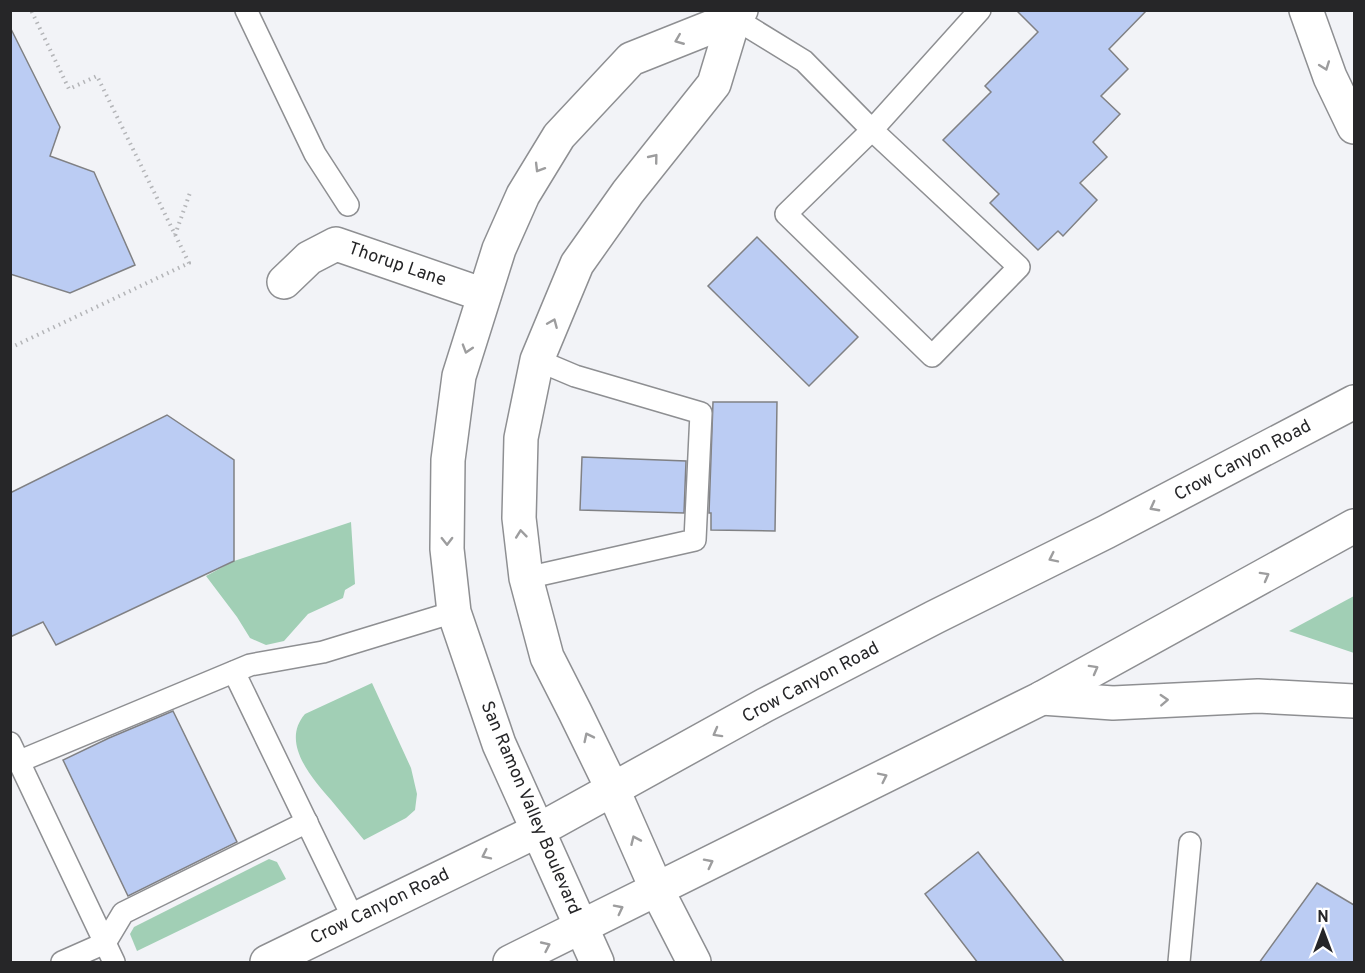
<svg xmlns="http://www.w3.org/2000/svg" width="1365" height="973" font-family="Overpass,sans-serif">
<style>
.green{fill:#a1cfb5}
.building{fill:#bbccf3;stroke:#808184;stroke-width:1.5}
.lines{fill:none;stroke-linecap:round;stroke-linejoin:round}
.service-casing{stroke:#8e8f92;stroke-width:24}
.minor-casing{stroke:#8e8f92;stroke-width:36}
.secondary-casing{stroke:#8e8f92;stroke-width:36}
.motorway-casing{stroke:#8e8f92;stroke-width:36}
.path{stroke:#b4b5b8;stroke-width:4;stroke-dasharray:1.5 4.5;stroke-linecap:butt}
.service{stroke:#fff;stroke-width:21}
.minor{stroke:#fff;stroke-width:33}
.secondary{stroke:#fff;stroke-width:33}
.motorway{stroke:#fff;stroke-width:33}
.oneway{stroke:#9d9d9e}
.labels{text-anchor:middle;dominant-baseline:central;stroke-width:5;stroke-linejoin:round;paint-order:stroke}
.street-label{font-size:18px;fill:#262628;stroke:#fff}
</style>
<rect width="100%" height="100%" fill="#f2f3f7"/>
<!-- green -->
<g class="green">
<path d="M 351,522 L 355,584 L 345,590 L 343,598 L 308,614 L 284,641 L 266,645 L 250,638 L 237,617 L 206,576 L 234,561 Z"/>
<path d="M 1354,596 L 1354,653 L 1289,631 Z"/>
<path d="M 372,683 L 411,768 L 417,794 L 415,810 L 406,818 L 364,840 C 353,827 342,813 331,800 C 312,778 280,743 305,714 Z"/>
<path d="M 269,859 L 277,862 L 286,879 L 137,951 L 130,934 L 134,927 Z"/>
</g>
<!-- building -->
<g class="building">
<path d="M 1016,10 L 1147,10 L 1109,49 L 1128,69 L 1101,96 L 1120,114 L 1093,142 L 1107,157 L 1080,183 L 1097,200 L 1063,236 L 1058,231 L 1038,250 L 990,203 L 999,194 L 943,140 L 991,92 L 985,86 L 1038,32 Z"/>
<path d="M 10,27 L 60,127 L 50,156 L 94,172 L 135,265 L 70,293 L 10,274 Z"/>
<path d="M 757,237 L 858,337 L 809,386 L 708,286 Z"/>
<path d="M 713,402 L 777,402 L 775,531 L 711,530 L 711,513 L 709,513 Z"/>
<path d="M 167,415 L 234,460 L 234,561 L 56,645 L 43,622 L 10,637 L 10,493 Z"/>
<path d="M 582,457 L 686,461 L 684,513 L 580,510 Z"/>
<path d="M 173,711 L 237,842 L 128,896 L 63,760 L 109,738 Z"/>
<path d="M 978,852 L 1065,963 L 978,963 L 925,894 Z"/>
<path d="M 1317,883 L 1354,905 L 1354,963 L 1259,963 Z"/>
</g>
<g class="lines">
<!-- service casing -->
<g class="service-casing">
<g id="service">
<path d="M 246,10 L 315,154 L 348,205"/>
<path d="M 734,18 L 804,61 L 872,130 L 786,214 L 932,356 L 1019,267 L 872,130 L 980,10"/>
<path d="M 526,578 L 695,540 L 701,413 L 575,376 L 537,360"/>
<path d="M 234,672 L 354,920"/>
<path d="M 10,743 L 114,962"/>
<path d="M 20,761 L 250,665 L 323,652 L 454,612"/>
<path d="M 62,962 L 105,943 L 123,913 L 307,822"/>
<path d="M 1179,962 L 1190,843"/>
</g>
</g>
<!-- minor casing -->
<g class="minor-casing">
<path id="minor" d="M 284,282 L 309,258 L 336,244 L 484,295"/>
</g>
<!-- secondary casing -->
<g class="secondary-casing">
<g id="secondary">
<path d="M 267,962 L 539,830 L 765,705 L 935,617 L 1106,532 L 1354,402"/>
<path d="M 510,962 L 1042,698 L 1354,526"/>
<path d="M 597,962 L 499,744 L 454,612 L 447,549 L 448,460 L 459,376 L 499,249 L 523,195 L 559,136 L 631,59 L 734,18 L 741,10"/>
<path d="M 694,962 L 657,890 L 613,790 L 575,712 L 547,657 L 526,578 L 519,518 L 521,438 L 537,360 L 577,264 L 628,192 L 714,84 L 734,18"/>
</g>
</g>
<!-- motorway casing -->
<g class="motorway-casing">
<g id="motorway">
<path d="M 1306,10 L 1330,77 L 1354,127"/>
<path d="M 1042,698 L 1113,703 L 1258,696 L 1354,701"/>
</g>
</g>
<!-- path -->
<g class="path">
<path d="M 175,235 L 191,190"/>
<path d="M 10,348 L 189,263 L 97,76 L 69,89 L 31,10"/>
</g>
<!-- service -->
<use href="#service" class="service"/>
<!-- minor -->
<use href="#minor" class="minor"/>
<!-- secondary -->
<use href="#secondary" class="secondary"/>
<!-- motorway -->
<use href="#motorway" class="motorway"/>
</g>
<!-- one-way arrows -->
<defs><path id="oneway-chevron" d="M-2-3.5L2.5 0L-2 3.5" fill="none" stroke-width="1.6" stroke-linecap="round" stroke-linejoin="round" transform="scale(1.5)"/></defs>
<g class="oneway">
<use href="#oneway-chevron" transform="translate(679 40) rotate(158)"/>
<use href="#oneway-chevron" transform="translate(1325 66) rotate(70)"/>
<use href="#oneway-chevron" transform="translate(654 158) rotate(-51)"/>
<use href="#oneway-chevron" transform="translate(539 168) rotate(121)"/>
<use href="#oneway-chevron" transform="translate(553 323) rotate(-67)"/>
<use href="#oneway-chevron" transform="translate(467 349) rotate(107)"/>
<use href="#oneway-chevron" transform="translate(1154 507) rotate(152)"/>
<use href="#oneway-chevron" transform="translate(521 534) rotate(-96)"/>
<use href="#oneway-chevron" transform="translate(447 541) rotate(89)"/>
<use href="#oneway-chevron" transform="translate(1053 558) rotate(154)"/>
<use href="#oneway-chevron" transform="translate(1265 576) rotate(-29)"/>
<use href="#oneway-chevron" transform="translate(1094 669) rotate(-29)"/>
<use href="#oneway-chevron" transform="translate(1164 700) rotate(-3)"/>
<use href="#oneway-chevron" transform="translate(717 733) rotate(151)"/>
<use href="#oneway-chevron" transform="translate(588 737) rotate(-116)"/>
<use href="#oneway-chevron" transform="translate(883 777) rotate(-26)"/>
<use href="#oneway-chevron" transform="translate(635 840) rotate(-114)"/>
<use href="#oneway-chevron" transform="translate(486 855) rotate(154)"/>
<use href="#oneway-chevron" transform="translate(709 863) rotate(-27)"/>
<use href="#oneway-chevron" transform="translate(619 909) rotate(-27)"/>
<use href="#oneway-chevron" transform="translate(546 946) rotate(-25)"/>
</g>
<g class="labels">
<!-- street labels -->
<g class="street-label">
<text transform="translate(397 265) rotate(19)">Thorup Lane</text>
<text transform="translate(1243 461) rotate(-28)">Crow Canyon Road</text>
<text transform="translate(811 683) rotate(-28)">Crow Canyon Road</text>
<text transform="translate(530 808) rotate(67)">San Ramon Valley Boulevard</text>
<text transform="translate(380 907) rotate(-26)">Crow Canyon Road</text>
</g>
</g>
<!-- border -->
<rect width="1365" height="973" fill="none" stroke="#262628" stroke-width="24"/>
<!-- north arrow -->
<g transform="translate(1323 931)" stroke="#ffffff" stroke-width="4.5" paint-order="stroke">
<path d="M0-4.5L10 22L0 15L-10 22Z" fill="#262628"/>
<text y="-9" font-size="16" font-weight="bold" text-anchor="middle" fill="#262628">N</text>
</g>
</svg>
